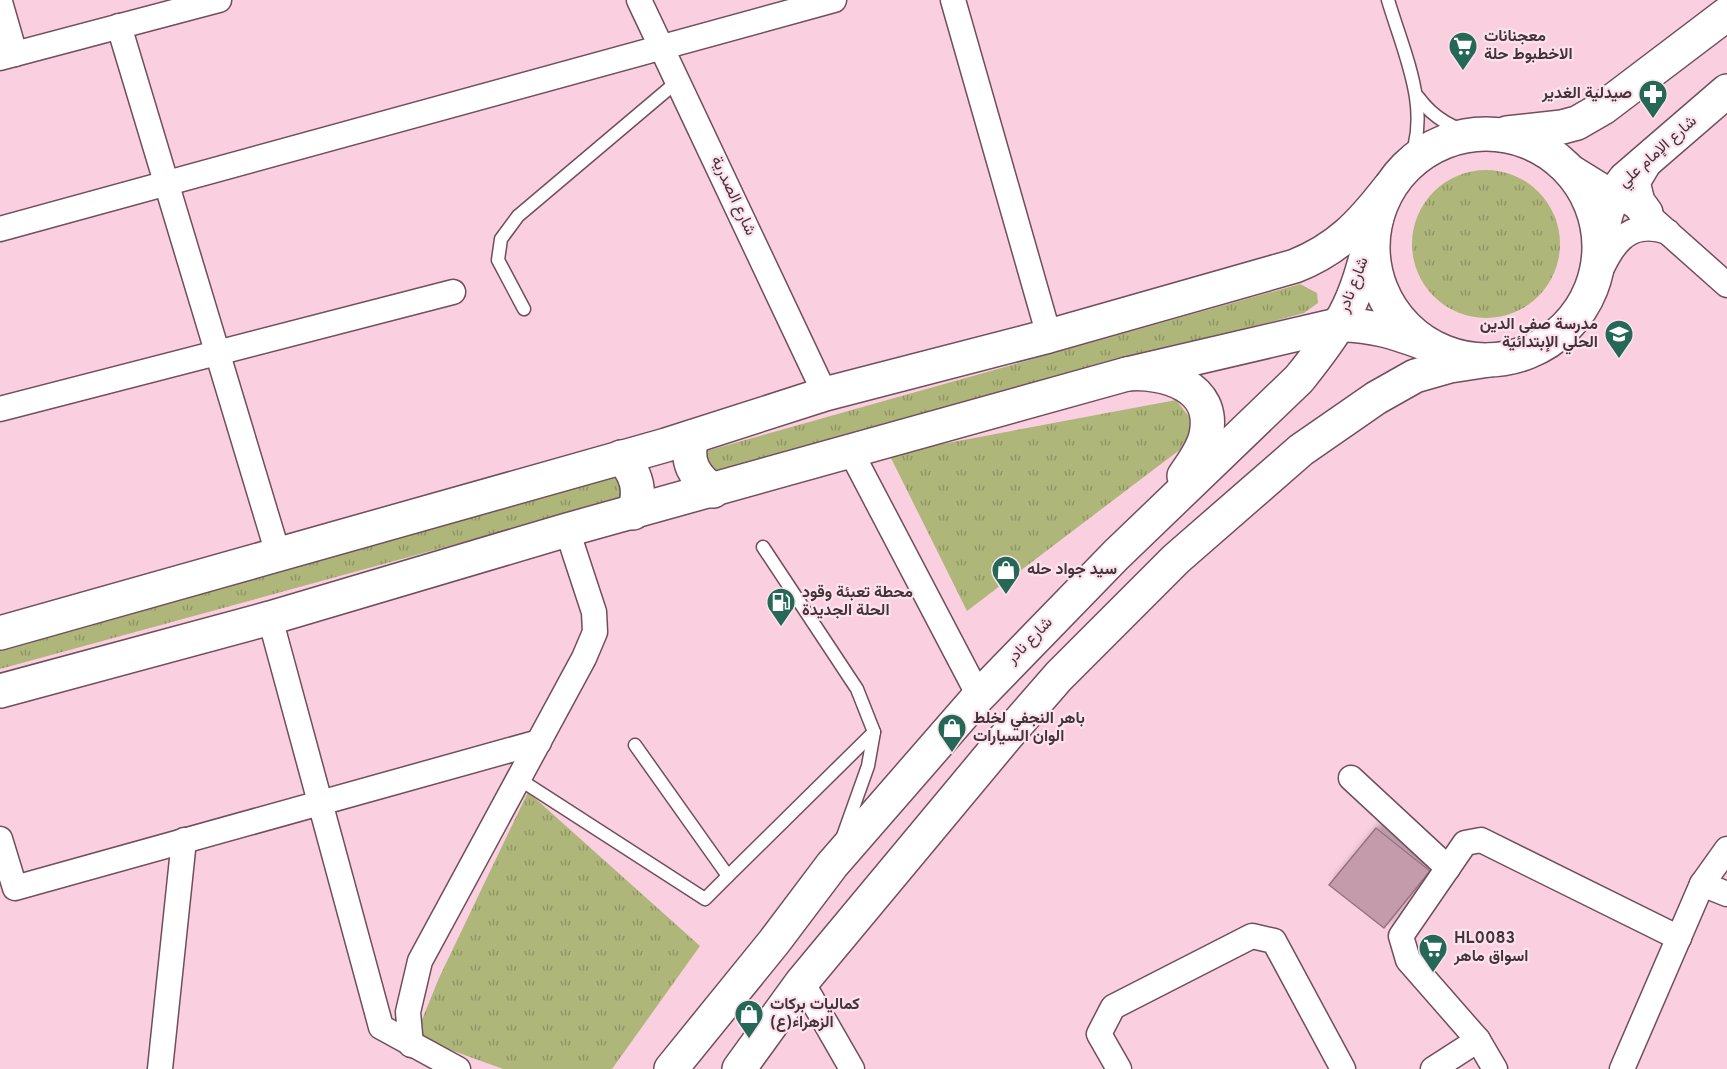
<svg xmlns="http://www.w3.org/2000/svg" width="1727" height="1069" font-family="Overpass,Vazirmatn,sans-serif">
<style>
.grass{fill:url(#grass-tufts)}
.building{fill:#c39baa;stroke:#987281;stroke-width:1.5;filter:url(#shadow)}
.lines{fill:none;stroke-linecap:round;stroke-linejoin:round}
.lane-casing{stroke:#714e5c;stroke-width:15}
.street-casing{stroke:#714e5c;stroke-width:27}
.secondary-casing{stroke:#714e5c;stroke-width:36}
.primary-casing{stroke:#714e5c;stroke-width:36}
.lane{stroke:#fff;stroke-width:12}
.street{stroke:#fff;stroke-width:24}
.secondary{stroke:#fff;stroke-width:33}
.primary{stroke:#fff;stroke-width:33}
.labels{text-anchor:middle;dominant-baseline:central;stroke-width:4.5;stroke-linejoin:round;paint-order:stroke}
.poi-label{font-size:16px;font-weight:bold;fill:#433238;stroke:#fce2ec;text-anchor:start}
.street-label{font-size:16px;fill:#433238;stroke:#fce2ec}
</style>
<defs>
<pattern id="grass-tufts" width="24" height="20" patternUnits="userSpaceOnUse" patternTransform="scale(1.5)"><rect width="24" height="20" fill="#afb67a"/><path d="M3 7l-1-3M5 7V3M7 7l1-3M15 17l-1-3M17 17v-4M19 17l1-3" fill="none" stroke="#909565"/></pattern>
<filter id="shadow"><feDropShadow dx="5.5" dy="-5.5" stdDeviation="3" flood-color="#0004"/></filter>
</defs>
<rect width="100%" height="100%" fill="#fad0e0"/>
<!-- grass -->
<g class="grass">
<circle cx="1486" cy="244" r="74"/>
<path d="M 1300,284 L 1317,293 L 1318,303 L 1304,313 L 708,473 L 706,451 Z"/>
<path d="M 1176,400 L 1202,433 L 967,611 L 889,454 Z"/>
<path d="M 619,476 L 628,497 L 0,669 L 0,637 Z"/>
<path d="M 528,792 L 700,946 L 612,1069 L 503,1069 L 415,1037 L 439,978 Z"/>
</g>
<!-- building -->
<path class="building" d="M 1376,828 L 1430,871 L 1384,928 L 1329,885 Z"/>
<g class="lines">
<!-- lane casing -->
<g class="lane-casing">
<g id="lane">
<path d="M 1388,0 C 1403,51 1434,114 1407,165"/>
<path d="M 1418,97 C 1434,119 1456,131 1482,135"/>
<path d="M 524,309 L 498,260 L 501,239 L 518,216 L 679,80"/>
<path d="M 763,547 L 857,689 L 874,732 L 868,766 L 843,836"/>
<path d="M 635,745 L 728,876 L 874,732"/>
<path d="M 519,779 L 705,899 L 728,876"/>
</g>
</g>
<!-- street casing -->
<g class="street-casing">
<g id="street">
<path d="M 639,0 L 825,394"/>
<path d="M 953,0 L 1049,336"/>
<path d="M 0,2 L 15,54"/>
<path d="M 119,26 L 278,554"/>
<path d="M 0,58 L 219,0"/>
<path d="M 1554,156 L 1646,213 L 1727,285"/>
<path d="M 0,229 L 834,0"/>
<path d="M 1591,291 C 1608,256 1620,216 1668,232"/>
<path d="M 0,409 L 453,292"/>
<path d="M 851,452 L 979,696"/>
<path d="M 270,618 L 381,1027 L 458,1069"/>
<path d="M 1351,778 L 1448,868"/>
<path d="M 0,839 L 15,888 L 539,742"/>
<path d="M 1702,884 L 1727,894"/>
<path d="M 802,982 L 852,1069"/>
<path d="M 1478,1040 L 1495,1069"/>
<path d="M 411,1045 L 408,1012 L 420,961 L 584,658 L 595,632 L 594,612 L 567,530"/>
<path d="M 160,1069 L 184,840"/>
<path d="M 1119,1069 L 1099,1034 L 1113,1007 L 1252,936 L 1274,941 L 1343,1069"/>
<path d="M 1433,1069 L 1478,1040 L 1408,960 L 1401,936 L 1465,843 L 1481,840 L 1679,938"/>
<path d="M 1622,1069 L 1702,884 L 1727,849"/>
</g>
</g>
<!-- secondary casing -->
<g class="secondary-casing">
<g id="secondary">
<path d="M 692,437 C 685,462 694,476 713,491"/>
<path d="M 621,457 C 637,474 642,491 633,513"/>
<path d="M 0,633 L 666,445 L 825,394 L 1049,336 L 1295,266 C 1338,249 1361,224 1389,188"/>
<path d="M 0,691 L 270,618 L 567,530 L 1127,374 L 1337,325 C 1371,324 1397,333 1429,345"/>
</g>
</g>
<!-- primary casing -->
<g class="primary-casing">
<g id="primary">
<path d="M 1507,133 L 1562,127 L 1577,123 L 1603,108 L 1727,14"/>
<circle cx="1486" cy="247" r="113"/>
<path d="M 1645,162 L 1633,182 L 1638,202 L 1646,213"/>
<path d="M 1602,237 C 1604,214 1611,197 1625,179 L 1727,91"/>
<path d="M 1127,374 C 1164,371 1217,386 1206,435 C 1203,450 1192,464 1184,476"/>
<path d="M 671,1069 L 774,942 L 832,865 L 979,696 L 1116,555 L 1299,379 C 1316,358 1332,337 1345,314 C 1361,284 1368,248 1377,216"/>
<path d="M 739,1069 L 802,982 L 1005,738 L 1059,676 L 1176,559 L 1301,450 L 1376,398 L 1415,376 L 1450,366 L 1489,360"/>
</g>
</g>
<!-- lane -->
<use href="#lane" class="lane"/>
<!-- street -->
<use href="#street" class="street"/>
<!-- secondary -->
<use href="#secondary" class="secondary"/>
<!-- primary -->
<use href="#primary" class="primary"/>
</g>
<!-- icons -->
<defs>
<g id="supermarket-pin" transform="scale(1.5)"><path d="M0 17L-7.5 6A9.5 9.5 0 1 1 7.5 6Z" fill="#266857" stroke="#fce2ec"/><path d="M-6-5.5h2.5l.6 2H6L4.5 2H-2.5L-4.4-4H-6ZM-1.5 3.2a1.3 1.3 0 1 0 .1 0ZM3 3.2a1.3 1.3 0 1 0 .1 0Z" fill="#fff"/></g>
<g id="pharmacy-pin" transform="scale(1.5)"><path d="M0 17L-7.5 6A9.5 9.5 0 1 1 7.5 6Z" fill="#266857" stroke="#fce2ec"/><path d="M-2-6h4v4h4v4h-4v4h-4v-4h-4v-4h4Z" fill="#fff"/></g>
<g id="school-pin" transform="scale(1.5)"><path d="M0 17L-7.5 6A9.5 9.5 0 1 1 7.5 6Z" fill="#266857" stroke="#fce2ec"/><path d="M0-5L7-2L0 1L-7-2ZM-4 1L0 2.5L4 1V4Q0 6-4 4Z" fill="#fff"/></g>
<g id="shop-pin" transform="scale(1.5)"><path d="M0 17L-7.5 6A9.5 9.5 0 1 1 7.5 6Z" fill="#266857" stroke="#fce2ec"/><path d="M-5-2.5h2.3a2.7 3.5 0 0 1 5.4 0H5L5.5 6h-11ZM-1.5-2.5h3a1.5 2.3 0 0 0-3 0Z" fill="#fff"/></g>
<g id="fuel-pin" transform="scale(1.5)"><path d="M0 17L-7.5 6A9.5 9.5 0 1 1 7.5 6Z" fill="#266857" stroke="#fce2ec"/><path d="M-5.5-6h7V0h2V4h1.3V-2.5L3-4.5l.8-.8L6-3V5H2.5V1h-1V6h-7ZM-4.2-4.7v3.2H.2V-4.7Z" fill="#fff"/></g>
</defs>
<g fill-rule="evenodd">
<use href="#supermarket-pin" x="1463" y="46"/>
<use href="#pharmacy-pin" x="1653" y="94"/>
<use href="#school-pin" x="1619" y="334"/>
<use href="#shop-pin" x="1006" y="570"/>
<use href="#fuel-pin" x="781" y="602"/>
<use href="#shop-pin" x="952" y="728"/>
<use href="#supermarket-pin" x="1433" y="948"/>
<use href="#shop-pin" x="749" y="1014"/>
</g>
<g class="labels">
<!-- poi labels -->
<g class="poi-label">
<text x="1484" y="37">معجنانات<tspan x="1484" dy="18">الاخطبوط حلة</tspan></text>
<text x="1632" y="94" text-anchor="end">صيدلية الغدير</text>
<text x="1598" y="325" text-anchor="end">مدرسة صفي الدين<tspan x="1598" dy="18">الحلي الإبتدائية</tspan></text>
<text x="1027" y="570">سيد جواد حله</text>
<text x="802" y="593">محطة تعبئة وقود<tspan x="802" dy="18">الحلة الجديدة</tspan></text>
<text x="973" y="719">باهر النجفي لخلط<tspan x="973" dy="18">الوان السيارات</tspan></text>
<text x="1454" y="939">HL0083<tspan x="1454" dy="18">اسواق ماهر</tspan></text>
<text x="770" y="1005">كماليات بركات<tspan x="770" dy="18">الزهراء(ع)</tspan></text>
</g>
<!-- street labels -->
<g class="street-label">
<text transform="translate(1658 152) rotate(-42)">شارع الإمام علي</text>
<text transform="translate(733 196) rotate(65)">شارع الصدرية</text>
<text transform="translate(1354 285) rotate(-69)">شارع نادر</text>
<text transform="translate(1030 641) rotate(-46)">شارع نادر</text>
</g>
</g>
</svg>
